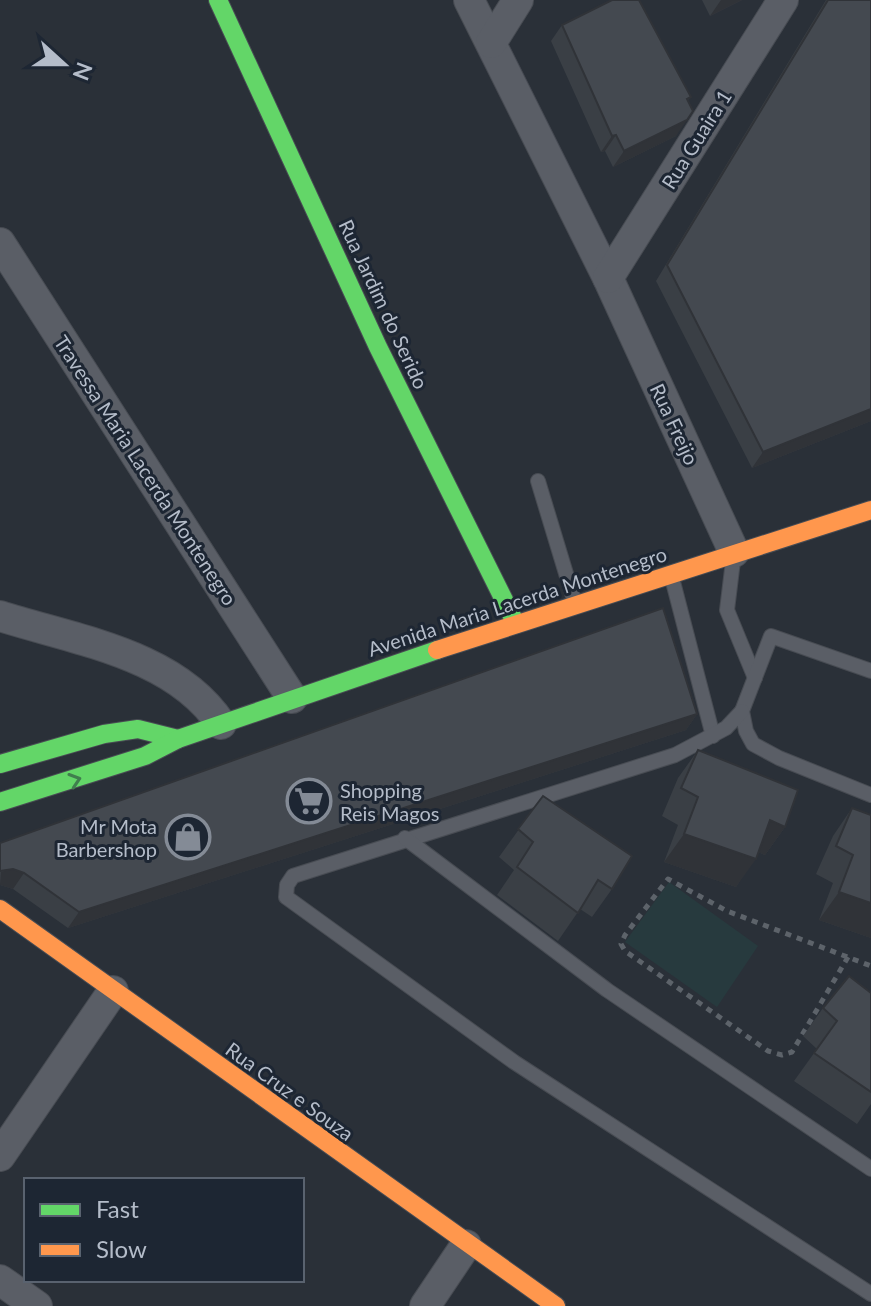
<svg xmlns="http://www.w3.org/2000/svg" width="871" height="1306" font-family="Lato,sans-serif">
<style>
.green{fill:#273a3e}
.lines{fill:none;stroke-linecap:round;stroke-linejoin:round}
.lane-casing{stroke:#484c53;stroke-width:16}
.street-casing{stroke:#484c53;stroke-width:32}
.fast-casing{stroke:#484c53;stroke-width:20}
.slow-casing{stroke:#484c53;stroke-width:20}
.path{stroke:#5d636a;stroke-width:5;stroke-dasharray:6 6;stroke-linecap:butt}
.lane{stroke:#5a5e66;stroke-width:14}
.street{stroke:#5a5e66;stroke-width:30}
.fast{stroke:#63d668;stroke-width:18}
.slow{stroke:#ff974d;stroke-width:18}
.wall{fill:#3a3f45}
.shaded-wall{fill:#303338}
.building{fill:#444950;stroke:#303338;stroke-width:2}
.oneway{stroke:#407e4e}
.labels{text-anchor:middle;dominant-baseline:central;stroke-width:6;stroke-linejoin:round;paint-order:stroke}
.street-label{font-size:20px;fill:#b4bcc9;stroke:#1d2633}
.poi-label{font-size:20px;fill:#b4bcc9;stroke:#1d2633;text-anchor:start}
</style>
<rect width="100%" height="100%" fill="#2a3038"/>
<!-- green -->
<path class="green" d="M 669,882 L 758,946 L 717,1007 L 625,942 Z"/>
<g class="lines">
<!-- lane casing -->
<g class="lane-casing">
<g id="lane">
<path d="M 538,481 L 574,600"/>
<path d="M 733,561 L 727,610 L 755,678"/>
<path d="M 672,578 L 713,736"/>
<path d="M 871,671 L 771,636 L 742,711 L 746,731 L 753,744 L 779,758 L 871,795"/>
<path d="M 742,711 L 726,728 L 675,755 L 293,876 L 287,885 L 286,897 L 514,1062 L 871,1294"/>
<path d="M 405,838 L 607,990 L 871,1169"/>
</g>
</g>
<!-- street casing -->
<g class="street-casing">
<g id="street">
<path d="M 469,0 L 608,278 L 734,552"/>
<path d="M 491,43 L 518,0"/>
<path d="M 0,243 L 292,698"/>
<path d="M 608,278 L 783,0"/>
<path d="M 0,616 C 75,640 175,654 221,724"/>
<path d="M 0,1156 L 113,991"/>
<path d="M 0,1280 L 37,1306"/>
<path d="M 425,1306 L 466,1245"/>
</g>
</g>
<!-- fast casing -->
<g class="fast-casing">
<g id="fast">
<path d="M 218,0 L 378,347 L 516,624"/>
<path d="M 0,764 L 104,734 L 138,729 L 178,739"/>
<path d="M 0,802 L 145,756 L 178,739 L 437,650"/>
</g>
</g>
<!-- slow casing -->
<g class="slow-casing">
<g id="slow">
<path d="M 437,650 L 871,510"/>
<path d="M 0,909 L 556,1306"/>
</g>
</g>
<!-- path -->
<path class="path" d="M 848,957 L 792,1052 L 782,1055 L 768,1051 L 625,951 L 621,944 L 625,935 L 668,879 L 727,911 L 871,966"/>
<!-- lane -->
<use href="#lane" class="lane"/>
<!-- street -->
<use href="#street" class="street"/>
<!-- fast -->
<use href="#fast" class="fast"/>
<!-- slow -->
<use href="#slow" class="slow"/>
</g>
<!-- wall -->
<g class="wall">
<path d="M 702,0 L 742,0 L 710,16 Z"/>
<path d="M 826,0 L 871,0 L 871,421 L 752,468 L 656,281 Z"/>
<path d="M 562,25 L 691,97 L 688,100 L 676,136 L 613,167 L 605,151 L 601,152 L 551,41 Z"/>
<path d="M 697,714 L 686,730 L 68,928 L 13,889 L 0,885 L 0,843 Z"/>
<path d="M 698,750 L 785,827 L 765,855 L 758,852 L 736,887 L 664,862 L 678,825 L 662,816 L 678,778 Z"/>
<path d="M 543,796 L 612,889 L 592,917 L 580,909 L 558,941 L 497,895 L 514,870 L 499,857 Z"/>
<path d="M 852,808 L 871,938 L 819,920 L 833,883 L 816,874 L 833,836 Z"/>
<path d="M 871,993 L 871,1104 L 857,1124 L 794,1081 L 817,1049 L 803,1036 L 823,1008 Z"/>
</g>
<!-- shaded-wall -->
<g class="shaded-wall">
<path d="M 721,0 L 742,0 L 710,16 Z"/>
<path d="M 687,120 L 676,136 L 613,167 L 624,151 Z"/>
<path d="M 616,135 L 605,151 L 601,152 L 612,136 Z"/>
<path d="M 871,409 L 871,421 L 752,468 L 763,452 Z"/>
<path d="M 697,714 L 686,730 L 68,928 L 79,912 Z"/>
<path d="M 770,820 L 785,827 L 765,855 L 750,849 Z"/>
<path d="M 684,834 L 756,859 L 736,887 L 664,862 Z"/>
<path d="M 13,869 L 24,873 L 13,889 L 0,885 L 1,872 Z"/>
<path d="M 839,892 L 871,903 L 871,938 L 819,920 Z"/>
</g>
<!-- building -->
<g class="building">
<path d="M 612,0 L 639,0 L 691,97 L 687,99 L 693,111 L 687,120 L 624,151 L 616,135 L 612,136 L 562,25 Z"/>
<path d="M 828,0 L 871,0 L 871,409 L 763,452 L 667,265 Z"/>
<path d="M 663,608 L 697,714 L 79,912 L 24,873 L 13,869 L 0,871 L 0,843 Z"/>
<path d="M 698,750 L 798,790 L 785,827 L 770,820 L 756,859 L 684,834 L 698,797 L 681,788 Z"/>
<path d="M 543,796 L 632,856 L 612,889 L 598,880 L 578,913 L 517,867 L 533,842 L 518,829 Z"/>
<path d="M 852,808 L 871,815 L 871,903 L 839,892 L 853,855 L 836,846 Z"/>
<path d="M 849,976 L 871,993 L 871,1092 L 814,1053 L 837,1021 L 823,1008 Z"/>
</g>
<!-- one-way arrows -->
<defs><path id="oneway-chevron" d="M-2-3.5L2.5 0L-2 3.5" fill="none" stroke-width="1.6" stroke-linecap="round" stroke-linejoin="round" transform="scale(2)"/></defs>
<use class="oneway" href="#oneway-chevron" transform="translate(75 780) rotate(-18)"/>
<!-- icons -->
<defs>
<g id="supermarket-ring" transform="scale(2.3)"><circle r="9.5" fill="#1d2633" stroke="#848b96" stroke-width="1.5"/><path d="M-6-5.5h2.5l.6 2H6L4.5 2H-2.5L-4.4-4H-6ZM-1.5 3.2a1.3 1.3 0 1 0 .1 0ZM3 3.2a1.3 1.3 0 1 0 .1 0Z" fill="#848b96"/></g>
<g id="shop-ring" transform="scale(2.3)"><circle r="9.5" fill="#1d2633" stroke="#848b96" stroke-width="1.5"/><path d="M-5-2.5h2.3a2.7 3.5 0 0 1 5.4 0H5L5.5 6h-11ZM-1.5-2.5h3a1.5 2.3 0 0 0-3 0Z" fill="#848b96"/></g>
</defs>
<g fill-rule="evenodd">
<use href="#supermarket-ring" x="309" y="801"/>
<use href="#shop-ring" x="188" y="837"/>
</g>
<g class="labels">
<!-- street labels -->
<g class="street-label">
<text transform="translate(696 139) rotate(-58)">Rua Guaira 1</text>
<text transform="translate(384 304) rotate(65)">Rua Jardim do Serido</text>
<text transform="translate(675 424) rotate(65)">Rua Freijo</text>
<text transform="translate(146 470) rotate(57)">Travessa Maria Lacerda Montenegro</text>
<text transform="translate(517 601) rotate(-18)">Avenida Maria Lacerda Montenegro</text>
<text transform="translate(290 1091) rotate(36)">Rua Cruz e Souza</text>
</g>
<!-- poi labels -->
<g class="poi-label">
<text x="340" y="790">Shopping<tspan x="340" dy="23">Reis Magos</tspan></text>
<text x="157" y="826" text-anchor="end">Mr Mota<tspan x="157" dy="23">Barbershop</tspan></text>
</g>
</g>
<!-- legend -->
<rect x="24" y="1178" width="280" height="104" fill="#1d2633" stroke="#59626f" stroke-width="2"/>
<rect x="40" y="1204" width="40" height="12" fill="#63d668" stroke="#59626f" stroke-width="2"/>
<text x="96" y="1218" font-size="24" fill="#b4bcc9">Fast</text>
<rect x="40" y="1244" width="40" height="12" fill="#ff974d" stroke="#59626f" stroke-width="2"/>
<text x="96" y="1258" font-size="24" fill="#b4bcc9">Slow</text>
<!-- north arrow -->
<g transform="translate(64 64) rotate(111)" stroke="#1d2633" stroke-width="6" paint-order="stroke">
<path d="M0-6L14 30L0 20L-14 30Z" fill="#b4bcc9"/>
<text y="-12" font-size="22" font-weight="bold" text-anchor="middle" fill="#b4bcc9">N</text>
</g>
</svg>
